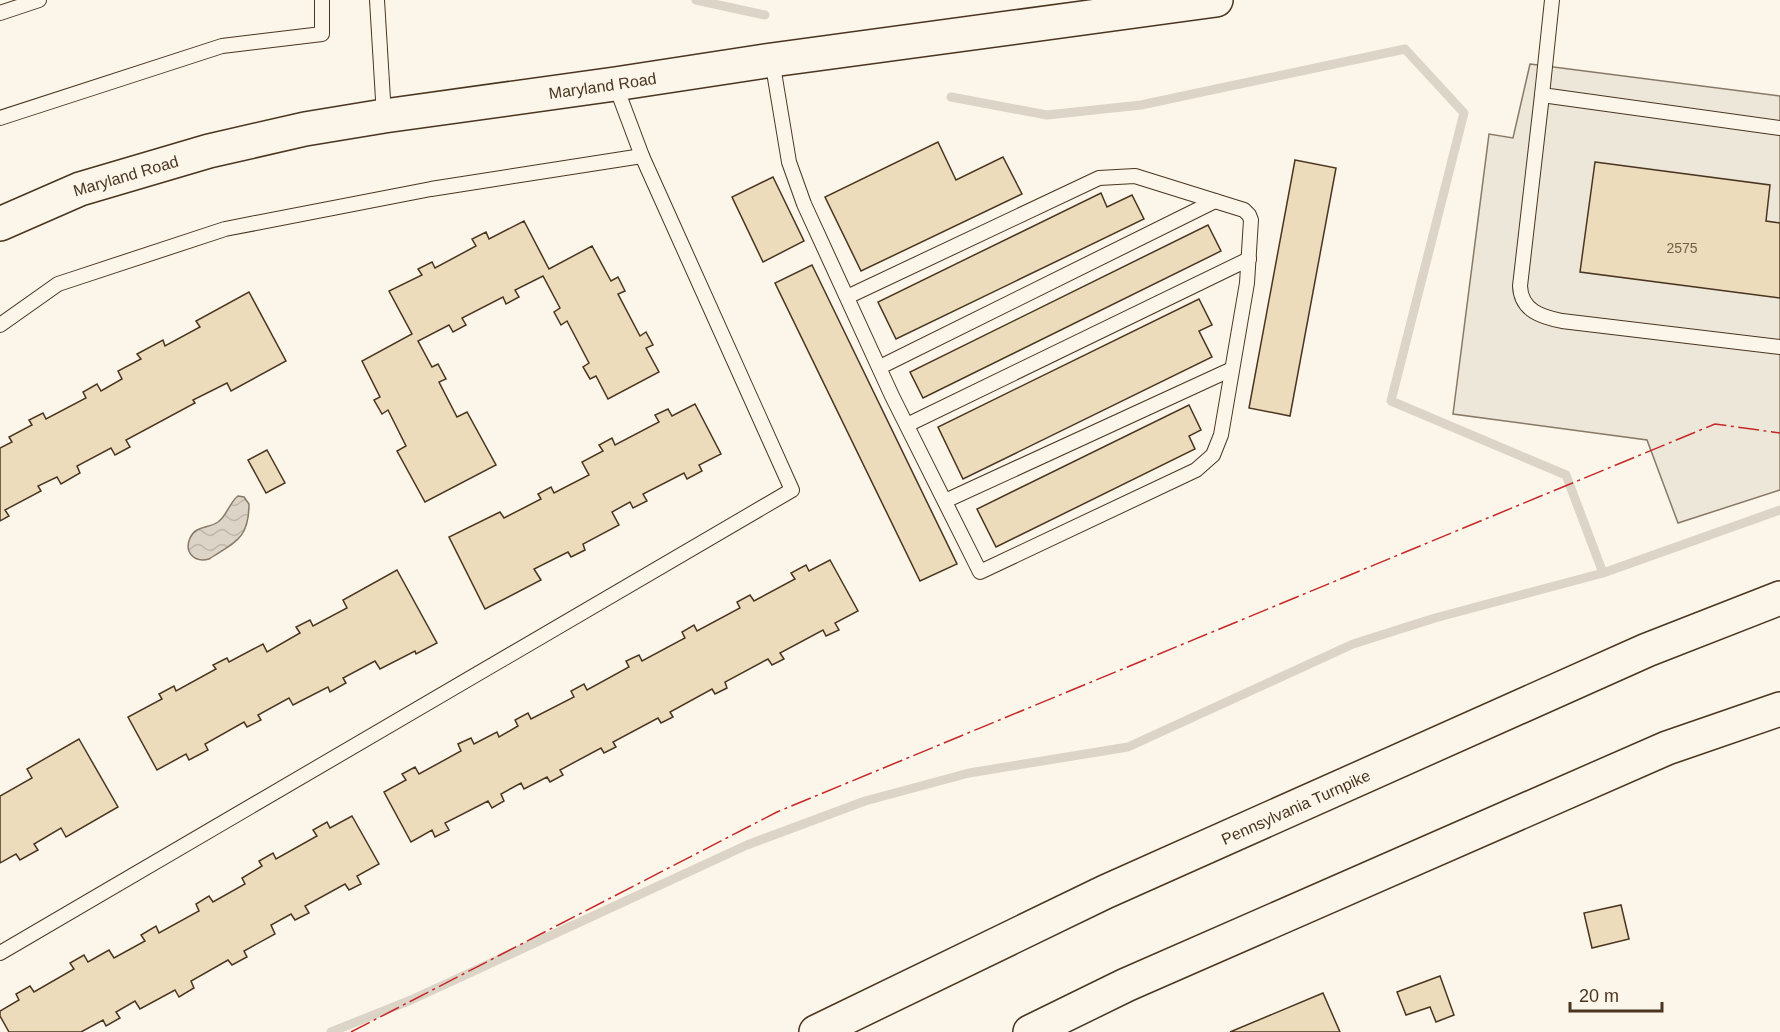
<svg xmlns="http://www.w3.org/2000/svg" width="1780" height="1032" font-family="Helvetica,sans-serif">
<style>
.parking{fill:#ede7d9;stroke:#887966;stroke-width:1.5}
.water{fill:url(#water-waves);stroke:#887966;stroke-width:1.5}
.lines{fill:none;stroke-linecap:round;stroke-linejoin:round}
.stream{stroke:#dcd4c6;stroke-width:9}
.building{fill:#ecdcbc;stroke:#4a3520;stroke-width:1.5}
.service-casing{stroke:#4a3520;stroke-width:16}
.tertiary-casing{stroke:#4a3520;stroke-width:36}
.motorway-casing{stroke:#4a3520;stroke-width:36}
.service{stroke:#fbf6e9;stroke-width:14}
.tertiary{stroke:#fbf6e9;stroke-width:33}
.motorway{stroke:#fbf6e9;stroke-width:33}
.power{stroke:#c62828;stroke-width:1.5;stroke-dasharray:21 4.5 3 4.5;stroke-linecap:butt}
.labels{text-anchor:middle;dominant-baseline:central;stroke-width:4.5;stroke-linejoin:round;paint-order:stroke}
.number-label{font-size:14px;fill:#725f47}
.street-label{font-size:16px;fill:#4a3520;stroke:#fbf6e9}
</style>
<defs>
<pattern id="water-waves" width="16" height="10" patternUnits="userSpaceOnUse" patternTransform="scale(1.5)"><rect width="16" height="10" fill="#dcd4c6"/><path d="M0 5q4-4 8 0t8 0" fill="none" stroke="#beb7aa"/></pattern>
</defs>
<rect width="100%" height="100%" fill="#fbf6e9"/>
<!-- parking -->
<path class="parking" d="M 1530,64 L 1780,96 L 1780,490 L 1678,523 L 1647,440 L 1453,414 L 1489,134 L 1513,138 Z"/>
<!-- water -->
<path class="water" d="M 238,496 L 244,497 L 249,504 C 249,539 235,542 209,559 C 194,563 184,552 190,538 C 196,525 208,529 218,522 C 227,516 229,503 238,496 Z"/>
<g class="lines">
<!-- stream -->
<g class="stream">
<path d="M 696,0 L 765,15"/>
<path d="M 951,97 L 1047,115 L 1141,105 L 1405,49 L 1464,113 L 1391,401 L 1566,475 L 1603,573"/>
<path d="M 331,1032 L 411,1000 L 747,845 L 865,801 L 969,773 L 1128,747 L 1353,644 L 1435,618 L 1603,573 L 1780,510"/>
</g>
</g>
<!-- building -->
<g class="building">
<path d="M 938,142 L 956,180 L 1003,157 L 1022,194 L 861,271 L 825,197 Z"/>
<path d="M 1295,160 L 1336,168 L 1290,416 L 1249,408 Z"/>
<path d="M 1595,162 L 1770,185 L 1766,221 L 1780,223 L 1780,298 L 1580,272 Z"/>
<path d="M 773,177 L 804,241 L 763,262 L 732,197 Z"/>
<path d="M 1101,193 L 1107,207 L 1132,195 L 1144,219 L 896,339 L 878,302 Z"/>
<path d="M 524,221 L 549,269 L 592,246 L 611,281 L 618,277 L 625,291 L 618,294 L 640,336 L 646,332 L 653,345 L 646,348 L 659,372 L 608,399 L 596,376 L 590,379 L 583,367 L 589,363 L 567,321 L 561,325 L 554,312 L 560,308 L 543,276 L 515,290 L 519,297 L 506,304 L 503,297 L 462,318 L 466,325 L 453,332 L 449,325 L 418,341 L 432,367 L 438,364 L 446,379 L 439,382 L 457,417 L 467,412 L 496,465 L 425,502 L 397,451 L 406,446 L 388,410 L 382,414 L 374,400 L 380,397 L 362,361 L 412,334 L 389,291 L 422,275 L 418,269 L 432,262 L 435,268 L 476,246 L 472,239 L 486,232 L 489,239 Z"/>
<path d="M 1208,225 L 1221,251 L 923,398 L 910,372 Z"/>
<path d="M 812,265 L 957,564 L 920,581 L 775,283 Z"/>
<path d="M 249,292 L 286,361 L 231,391 L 227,383 L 193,400 L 195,403 L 126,440 L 130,447 L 115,455 L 111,448 L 77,466 L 80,473 L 61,484 L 57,477 L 38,486 L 41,491 L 5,510 L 9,516 L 0,521 L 0,448 L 12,442 L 9,437 L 32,425 L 29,420 L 43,413 L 46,419 L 86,398 L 83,392 L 97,384 L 101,391 L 122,379 L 118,371 L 141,359 L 137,354 L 163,340 L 165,346 L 200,327 L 196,321 Z"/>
<path d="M 1199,299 L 1212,325 L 1199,331 L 1212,357 L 963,479 L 938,427 Z"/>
<path d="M 695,404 L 721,454 L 699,465 L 702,471 L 687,479 L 684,473 L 643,494 L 647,501 L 633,508 L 630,502 L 612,512 L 619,525 L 583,544 L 585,550 L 571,557 L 568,552 L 534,569 L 541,580 L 485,609 L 449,537 L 500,512 L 504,518 L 541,499 L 538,494 L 551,487 L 554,493 L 589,475 L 582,462 L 603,451 L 599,445 L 612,438 L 615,445 L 659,422 L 655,415 L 668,409 L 672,416 Z"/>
<path d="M 1189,405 L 1201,430 L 1189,436 L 1195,449 L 996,547 L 977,509 Z"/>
<path d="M 267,450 L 285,483 L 266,493 L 248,460 Z"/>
<path d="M 830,560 L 858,611 L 835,623 L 839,630 L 826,636 L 823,630 L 780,653 L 784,659 L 772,665 L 768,659 L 725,682 L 727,688 L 715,694 L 712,689 L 670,712 L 673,717 L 661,723 L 658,718 L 613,742 L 616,747 L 604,753 L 601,748 L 560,770 L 563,775 L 550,782 L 547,777 L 524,789 L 521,783 L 501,794 L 504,801 L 492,808 L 488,801 L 445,823 L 449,830 L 435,837 L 432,830 L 411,842 L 384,792 L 406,780 L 402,774 L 415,767 L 419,774 L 461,751 L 458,744 L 471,738 L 474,744 L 497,732 L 499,737 L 518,726 L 515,720 L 528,713 L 531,719 L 574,697 L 571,691 L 584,684 L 587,690 L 629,667 L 626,661 L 639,655 L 642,661 L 685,638 L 682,632 L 694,625 L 697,631 L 740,608 L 737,602 L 750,595 L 754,601 L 795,579 L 791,573 L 806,565 L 809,571 Z"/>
<path d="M 397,570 L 437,643 L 416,654 L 415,651 L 380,669 L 375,661 L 343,678 L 346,683 L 330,692 L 328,687 L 293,705 L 289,698 L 258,715 L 261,720 L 247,727 L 244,722 L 205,744 L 208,750 L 189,760 L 186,754 L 157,770 L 128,717 L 162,699 L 159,694 L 174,686 L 176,691 L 216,669 L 213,665 L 227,658 L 229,662 L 263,644 L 267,652 L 300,633 L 296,627 L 310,620 L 313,626 L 347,608 L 343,600 Z"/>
<path d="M 79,739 L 118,807 L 66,837 L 61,828 L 34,844 L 38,850 L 20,860 L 16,854 L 0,863 L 0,796 L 32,778 L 27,769 Z"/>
<path d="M 352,816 L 379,864 L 357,876 L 361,884 L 349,890 L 345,884 L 305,906 L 309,913 L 295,920 L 291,914 L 271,925 L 275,934 L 244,951 L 247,957 L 232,965 L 228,960 L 191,981 L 194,988 L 179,997 L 175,990 L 140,1009 L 135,1001 L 116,1012 L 120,1018 L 106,1026 L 103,1020 L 81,1032 L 9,1032 L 0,1016 L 0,1011 L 19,1000 L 16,994 L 30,986 L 34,992 L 74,969 L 70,963 L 84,955 L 88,962 L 109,950 L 114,958 L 145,941 L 141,935 L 156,926 L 159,933 L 199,911 L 196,904 L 209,896 L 213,902 L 245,884 L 242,878 L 262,866 L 259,861 L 273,853 L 276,859 L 317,836 L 313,830 L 327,822 L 330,828 Z"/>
<path d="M 1621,905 L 1629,939 L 1592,948 L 1584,913 Z"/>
<path d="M 1440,976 L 1454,1015 L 1436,1022 L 1430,1007 L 1406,1015 L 1397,992 Z"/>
<path d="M 1323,993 L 1340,1032 L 1230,1032 Z"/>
</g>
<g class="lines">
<!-- service casing -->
<g class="service-casing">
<g id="service">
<path d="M 377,0 L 384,116"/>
<path d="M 1552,0 L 1542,95 L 1780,128"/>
<path d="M 0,13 L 39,0"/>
<path d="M 772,60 L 789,162 L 804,204 L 892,396 L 980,572 L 1196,470 L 1213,455 L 1221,435 L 1247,283 L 1251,220 L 1249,215 L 1244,210 L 1135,176 L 1099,178 L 847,297"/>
<path d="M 1542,95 L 1520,286 C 1521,311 1542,317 1562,321 L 1780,347"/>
<path d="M 0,118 L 222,46 L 322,34 L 322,0"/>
<path d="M 0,325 L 58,284 L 225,229 L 431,189 L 642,156"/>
<path d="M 880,367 L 1215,201"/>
<path d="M 907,425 L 1249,259"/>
<path d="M 945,501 L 1232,369"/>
<path d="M 0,953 L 792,490 L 642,156 L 615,84"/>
</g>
</g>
<!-- tertiary casing -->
<g class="tertiary-casing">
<g id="tertiary">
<path id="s1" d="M 0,224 L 80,189 L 209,151 L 305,129 L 384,116 L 615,84 L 772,60 L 1216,0"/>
</g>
</g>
<!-- motorway casing -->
<g class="motorway-casing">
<g id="motorway">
<path id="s2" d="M 816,1032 L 1105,892 L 1647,650 L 1780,598"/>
<path d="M 1030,1032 L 1126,985 L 1667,748 L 1780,709"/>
</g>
</g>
<!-- service -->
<use href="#service" class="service"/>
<!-- tertiary -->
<use href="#tertiary" class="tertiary"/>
<!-- motorway -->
<use href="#motorway" class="motorway"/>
<!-- power -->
<path class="power" d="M 351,1032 L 777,812 L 1715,424 L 1780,433"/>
</g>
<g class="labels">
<!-- number labels -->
<g class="number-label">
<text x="1682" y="248">2575</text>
</g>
<!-- street labels -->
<g class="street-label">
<text stroke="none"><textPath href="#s1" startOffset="621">Maryland Road</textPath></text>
<text stroke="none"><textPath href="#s1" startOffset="135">Maryland Road</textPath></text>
<text stroke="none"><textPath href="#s2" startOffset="530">Pennsylvania Turnpike</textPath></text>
</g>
</g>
<!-- scale -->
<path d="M1570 1002v9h92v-9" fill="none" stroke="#4a3520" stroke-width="3"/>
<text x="1579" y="1002" font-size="18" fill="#4a3520" stroke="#fbf6e9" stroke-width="4.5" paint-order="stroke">20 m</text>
</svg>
